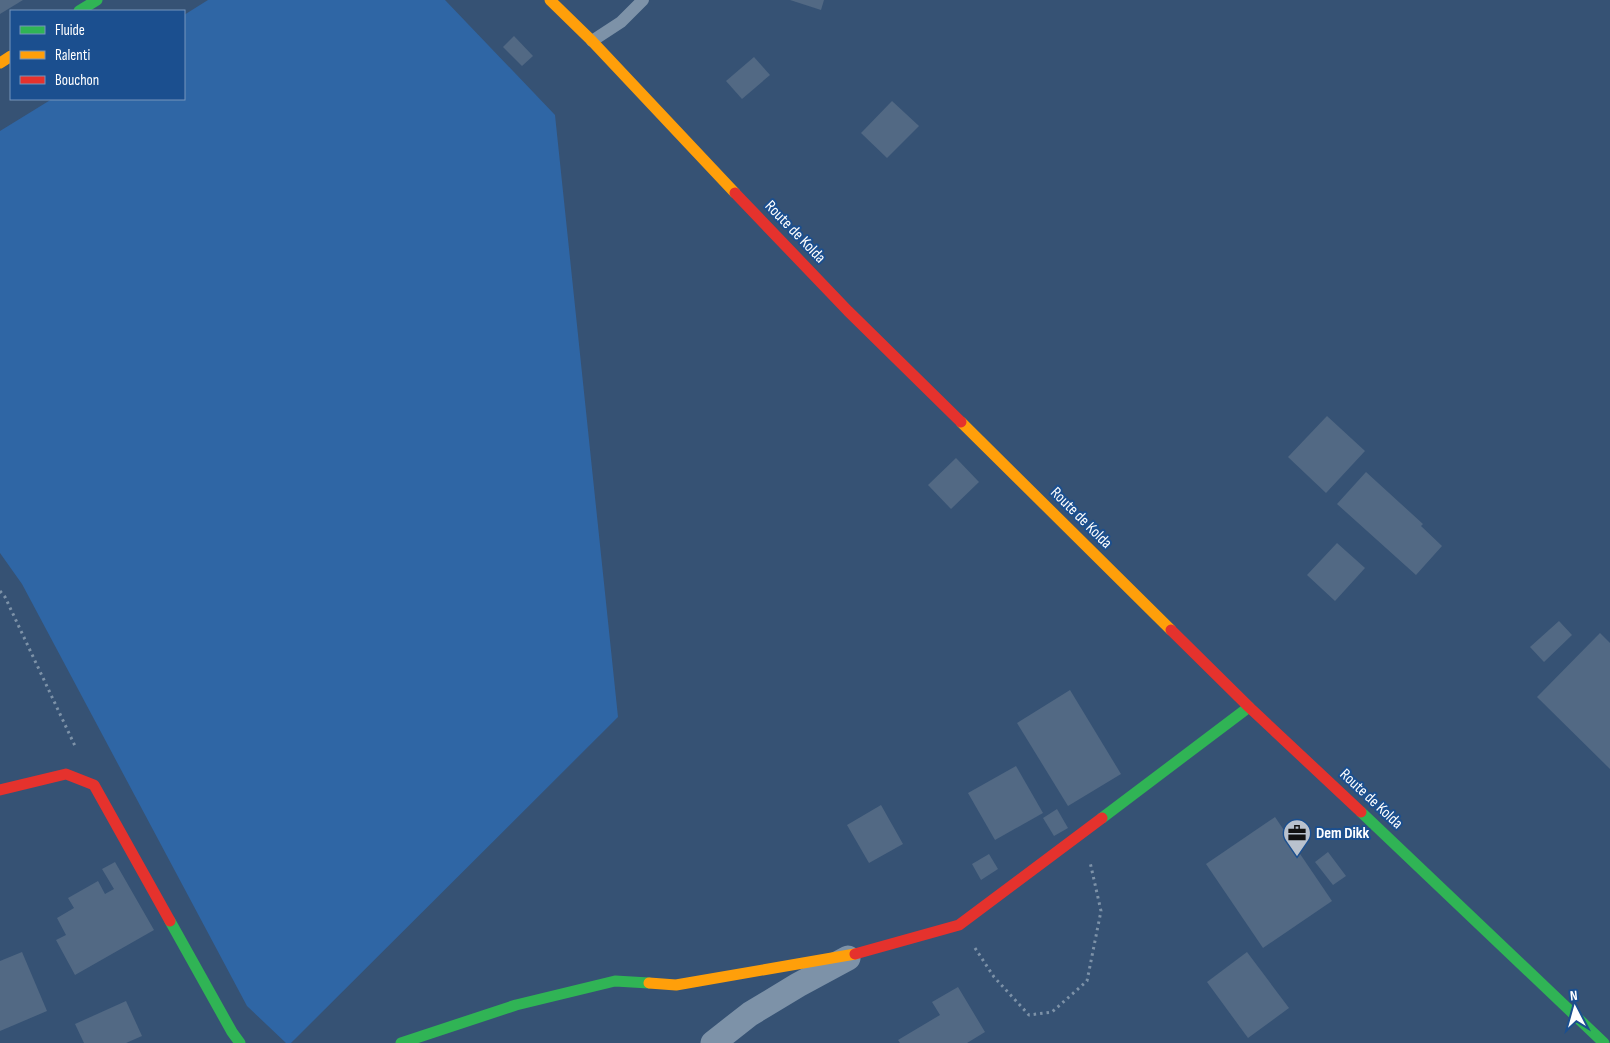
<svg xmlns="http://www.w3.org/2000/svg" width="1610" height="1043" font-family="'Sofia Sans Condensed',sans-serif">
<style>
.green{fill:#2f66a5}
.building{fill:#526984}
.lines{fill:none;stroke-linecap:round;stroke-linejoin:round}
.path{stroke:#7d92a8;stroke-width:3;stroke-dasharray:2.5 4;stroke-linecap:butt}
.lane{stroke:#7d92a8;stroke-width:12}
.street{stroke:#7d92a8;stroke-width:25}
.fast{stroke:#30b455;stroke-width:11}
.slow{stroke:#ff9f0a;stroke-width:11}
.jam{stroke:#e5322d;stroke-width:11}
.labels{text-anchor:middle;dominant-baseline:central;stroke-width:4;stroke-linejoin:round;paint-order:stroke}
.street-label{font-size:16px;fill:#fff;stroke:#1b4f8f}
.poi-label{font-size:16px;font-weight:bold;fill:#fff;stroke:#1b4f8f;text-anchor:start}
</style>
<rect width="100%" height="100%" fill="#365274"/>
<!-- green -->
<path class="green" d="M 208,0 L 445,0 L 555,115 L 618,717 L 291,1043 L 286,1043 L 247,1006 L 22,584 L 0,553 L 0,131 L 52,99 L 184,99 L 184,15 Z"/>
<!-- building -->
<g class="building">
<path d="M 0,0 L 23,0 L 0,14 Z"/>
<path d="M 790,0 L 824,0 L 821,10 Z"/>
<path d="M 514,36 L 533,56 L 522,66 L 503,47 Z"/>
<path d="M 754,57 L 770,75 L 742,99 L 726,81 Z"/>
<path d="M 892,101 L 919,126 L 887,158 L 861,133 Z"/>
<path d="M 1327,416 L 1365,451 L 1326,493 L 1288,457 Z"/>
<path d="M 956,458 L 979,482 L 951,509 L 928,485 Z"/>
<path d="M 1366,472 L 1423,524 L 1421,526 L 1442,546 L 1416,575 L 1337,504 Z"/>
<path d="M 1337,543 L 1365,568 L 1335,601 L 1307,575 Z"/>
<path d="M 1559,621 L 1572,635 L 1544,662 L 1530,647 Z"/>
<path d="M 1600,633 L 1610,643 L 1610,769 L 1537,697 Z"/>
<path d="M 1070,690 L 1121,774 L 1068,806 L 1017,723 Z"/>
<path d="M 1016,766 L 1043,813 L 995,840 L 968,793 Z"/>
<path d="M 881,805 L 903,844 L 869,863 L 847,825 Z"/>
<path d="M 1057,809 L 1068,828 L 1054,836 L 1043,818 Z"/>
<path d="M 1275,817 L 1332,901 L 1263,948 L 1206,864 Z"/>
<path d="M 1328,852 L 1346,876 L 1333,885 L 1315,862 Z"/>
<path d="M 989,854 L 998,869 L 981,880 L 972,864 Z"/>
<path d="M 115,862 L 154,930 L 75,975 L 56,940 L 66,935 L 57,918 L 74,908 L 68,898 L 98,881 L 105,894 L 114,889 L 102,869 Z"/>
<path d="M 22,952 L 47,1011 L 0,1031 L 0,961 Z"/>
<path d="M 1247,952 L 1289,1008 L 1248,1038 L 1207,982 Z"/>
<path d="M 958,987 L 985,1032 L 967,1043 L 900,1043 L 898,1040 L 940,1015 L 932,1002 Z"/>
<path d="M 126,1001 L 142,1036 L 126,1043 L 84,1043 L 75,1024 Z"/>
</g>
<g class="lines">
<!-- path -->
<g class="path">
<path d="M 0,591 L 5,597 L 75,746"/>
<path d="M 975,948 L 994,977 L 1029,1015 L 1052,1012 L 1087,981 L 1101,911 L 1090,862"/>
</g>
<!-- lane -->
<path class="lane" d="M 592,41 L 621,22 L 643,0"/>
<!-- street -->
<path class="street" d="M 713,1043 L 750,1014 L 798,985 L 848,958"/>
<!-- fast -->
<g class="fast">
<path d="M 79,11 L 97,0"/>
<path d="M 1361,812 L 1604,1043"/>
<path d="M 1102,818 L 1249,707"/>
<path d="M 170,921 L 232,1032 L 240,1043"/>
<path d="M 401,1043 L 516,1005 L 615,981 L 649,983"/>
</g>
<!-- slow -->
<g class="slow">
<path d="M 550,0 L 592,41 L 735,193"/>
<path d="M 0,63 L 11,56"/>
<path d="M 961,422 L 1171,630"/>
<path d="M 649,983 L 676,985 L 855,954"/>
</g>
<!-- jam -->
<g class="jam">
<path d="M 735,193 L 848,311 L 961,422"/>
<path d="M 1171,630 L 1249,707 L 1361,812"/>
<path d="M 0,790 L 66,774 L 94,785 L 170,921"/>
<path d="M 855,954 L 959,925 L 1102,818"/>
</g>
</g>
<!-- icons -->
<defs>
<g id="office-pin" transform="scale(1.4375)"><path d="M0 17L-7.5 6A9.5 9.5 0 1 1 7.5 6Z" fill="#b9c2ce" stroke="#1b4f8f"/><path d="M-6-3h4V-5.5h4V-3h4V5H-6ZM-1-4.5V-3h2v-1.5ZM-6 0V1H6V0Z" fill="#111"/></g>
</defs>
<g fill-rule="evenodd">
<use href="#office-pin" x="1297" y="833"/>
</g>
<g class="labels">
<!-- street labels -->
<g class="street-label">
<text transform="translate(795 232) rotate(46)">Route de Kolda</text>
<text transform="translate(1081 518) rotate(45)">Route de Kolda</text>
<text transform="translate(1371 799) rotate(43)">Route de Kolda</text>
</g>
<!-- poi labels -->
<g class="poi-label">
<text x="1316" y="833">Dem Dikk</text>
</g>
</g>
<!-- legend -->
<rect x="10" y="10" width="175" height="90" fill="#1b4f8f" stroke="#7695bc"/>
<rect x="20" y="26" width="25" height="8" fill="#30b455" stroke="#7695bc"/>
<text x="55" y="35" font-size="15" fill="#ffffff">Fluide</text>
<rect x="20" y="51" width="25" height="8" fill="#ff9f0a" stroke="#7695bc"/>
<text x="55" y="60" font-size="15" fill="#ffffff">Ralenti</text>
<rect x="20" y="76" width="25" height="8" fill="#e5322d" stroke="#7695bc"/>
<text x="55" y="85" font-size="15" fill="#ffffff">Bouchon</text>
<!-- north arrow -->
<g transform="translate(1575 1008) rotate(354)" stroke="#1b4f8f" stroke-width="4" paint-order="stroke">
<path d="M0-4L9 19L0 12L-9 19Z" fill="#ffffff"/>
<text y="-8" font-size="14" font-weight="bold" text-anchor="middle" fill="#ffffff">N</text>
</g>
</svg>
